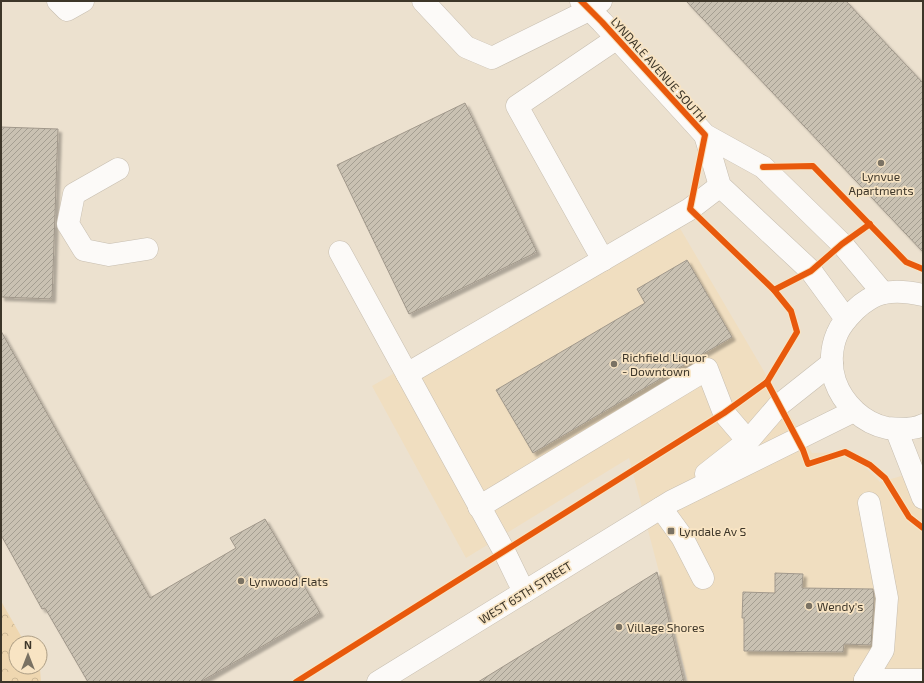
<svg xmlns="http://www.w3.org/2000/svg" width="924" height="683" font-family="'Exo 2',sans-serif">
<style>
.built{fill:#f0dec0}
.park{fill:url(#park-crowns)}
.building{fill:url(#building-hatch);stroke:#a1988b;filter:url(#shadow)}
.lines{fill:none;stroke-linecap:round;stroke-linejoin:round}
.minor-casing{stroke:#c7beb0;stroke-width:23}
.major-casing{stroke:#c7beb0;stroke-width:23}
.minor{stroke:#fcfaf8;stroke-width:22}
.major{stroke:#fcfaf8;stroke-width:22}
.cycleway-casing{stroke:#f8e4c3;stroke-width:8}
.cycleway{stroke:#e8590c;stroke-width:6}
.poi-dot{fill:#7a7263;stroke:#f8e4c3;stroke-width:1.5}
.labels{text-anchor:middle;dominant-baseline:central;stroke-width:3.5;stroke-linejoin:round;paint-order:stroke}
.street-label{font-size:12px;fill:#3d3629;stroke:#f8e4c3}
.poi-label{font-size:12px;fill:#3d3629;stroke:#f8e4c3;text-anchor:start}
</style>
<defs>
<pattern id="park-crowns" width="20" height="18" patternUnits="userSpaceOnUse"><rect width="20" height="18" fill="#efd7b0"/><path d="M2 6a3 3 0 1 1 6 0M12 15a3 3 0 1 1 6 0" fill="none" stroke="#ceb997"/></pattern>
<pattern id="building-hatch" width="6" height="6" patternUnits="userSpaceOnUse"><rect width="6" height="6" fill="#c9c1b2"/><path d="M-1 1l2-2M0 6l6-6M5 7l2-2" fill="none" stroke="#a49e91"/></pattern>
<filter id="shadow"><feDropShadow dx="3.5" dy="3.5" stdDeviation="1" flood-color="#0004"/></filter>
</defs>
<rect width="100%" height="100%" fill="#ece1cf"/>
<!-- built -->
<path class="built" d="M 671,213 L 812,453 L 853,452 L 864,466 L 880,482 L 923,470 L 923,682 L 688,682 L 629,458 L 466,558 L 372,386 Z"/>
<!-- park -->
<path class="park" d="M 1,601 L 25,643 L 16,643 L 16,667 L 39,667 L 40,669 L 41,682 L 1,682 Z"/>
<!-- building -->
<g class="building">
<path d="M 686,1 L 846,1 L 923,83 L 923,252 Z"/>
<path d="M 465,103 L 537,252 L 409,314 L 337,165 Z"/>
<path d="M 1,127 L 58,129 L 52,299 L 1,297 Z"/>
<path d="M 687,260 L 732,337 L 533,453 L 496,390 L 645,303 L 637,289 Z"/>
<path d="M 1,331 L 150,598 L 236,548 L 230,538 L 265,519 L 320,613 L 200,682 L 88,682 L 45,608 L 42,609 L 1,535 Z"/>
<path d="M 657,572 L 684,682 L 478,682 Z"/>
<path d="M 775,573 L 803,574 L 802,588 L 873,589 L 874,599 L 871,645 L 844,644 L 843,652 L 744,651 L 744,618 L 742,618 L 743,592 L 775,593 Z"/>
</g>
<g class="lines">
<!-- minor casing -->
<g class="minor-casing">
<g id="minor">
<path d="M 58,1 L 67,10 L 83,1"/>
<path d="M 423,1 L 466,47 L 492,58 L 589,10 L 601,1"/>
<path d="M 118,169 L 74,194 L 68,224 L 84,250 L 109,255 L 147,249"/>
<path d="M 340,252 L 504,551 L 524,592"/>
<path d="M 603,260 L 517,106 L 616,39"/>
<path d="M 407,374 L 690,209 L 720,186"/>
<path d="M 706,474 L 748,441 L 779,405 L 832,363"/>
<path d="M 479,507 L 707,369 L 724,413 L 748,441"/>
<path d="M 661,508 L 682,537 L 703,578"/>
<path d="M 865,680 L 883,650 L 887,598 L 869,503"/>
<path d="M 865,680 L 923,680"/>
<path d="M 378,682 L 672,501 L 854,411"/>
</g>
</g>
<!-- major casing -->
<g class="major-casing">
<g id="major">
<path d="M 581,1 L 602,22 L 705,135 L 763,167 L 842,244 L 883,293"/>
<path d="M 705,135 L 720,186 L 811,271 L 846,319"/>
<path d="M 923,295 C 910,292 897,290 884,293 C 874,295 862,303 855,310 C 848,317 841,324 837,334 C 831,348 830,366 835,381 C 843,404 863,423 887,428 C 898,429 913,430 923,425"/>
<path d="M 896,429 L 923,498"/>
</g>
</g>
<!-- minor -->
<use href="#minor" class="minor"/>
<!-- major -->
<use href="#major" class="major"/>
<!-- cycleway casing -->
<g class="cycleway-casing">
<g id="cycleway">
<path d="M 763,167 L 813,166 L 906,262 L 923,269"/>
<path d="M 774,290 L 811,271 L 842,244 L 870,224"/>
<path d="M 767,382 L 803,450 L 808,464 L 845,452 L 870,465 L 885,478 L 909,517 L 923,528"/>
<path d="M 296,682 L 724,413 L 767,382 L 797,332 L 791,311 L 774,290 L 690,209 L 705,135 L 602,22 L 581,1"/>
</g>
</g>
<!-- cycleway -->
<use href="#cycleway" class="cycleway"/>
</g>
<!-- markers -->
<g class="poi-dot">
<circle cx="881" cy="163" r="4"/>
<circle cx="614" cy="364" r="4"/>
<rect x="667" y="527" width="8" height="8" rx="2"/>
<circle cx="241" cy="581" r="4"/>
<circle cx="809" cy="606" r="4"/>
<circle cx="619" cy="627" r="4"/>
</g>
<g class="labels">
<!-- street labels -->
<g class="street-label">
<text transform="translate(659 69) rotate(48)">LYNDALE AVENUE SOUTH</text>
<text transform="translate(525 592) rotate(-32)">WEST 65TH STREET</text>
</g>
<!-- poi labels -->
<g class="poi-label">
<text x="881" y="176" text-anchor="middle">Lynvue<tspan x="881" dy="14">Apartments</tspan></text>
<text x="622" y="357">Richfield Liquor<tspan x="622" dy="14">- Downtown</tspan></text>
<text x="679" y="531">Lyndale Av S</text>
<text x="249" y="581">Lynwood Flats</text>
<text x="817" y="606">Wendy's</text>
<text x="627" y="627">Village Shores</text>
</g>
</g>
<!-- border -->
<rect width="924" height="683" fill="none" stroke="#3d3629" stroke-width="4"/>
<!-- north arrow -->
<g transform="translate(28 655)"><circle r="19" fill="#f8e4c3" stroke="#ad9e85"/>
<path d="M0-3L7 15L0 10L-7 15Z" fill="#7a7263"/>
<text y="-6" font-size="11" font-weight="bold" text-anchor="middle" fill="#3d3629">N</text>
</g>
</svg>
